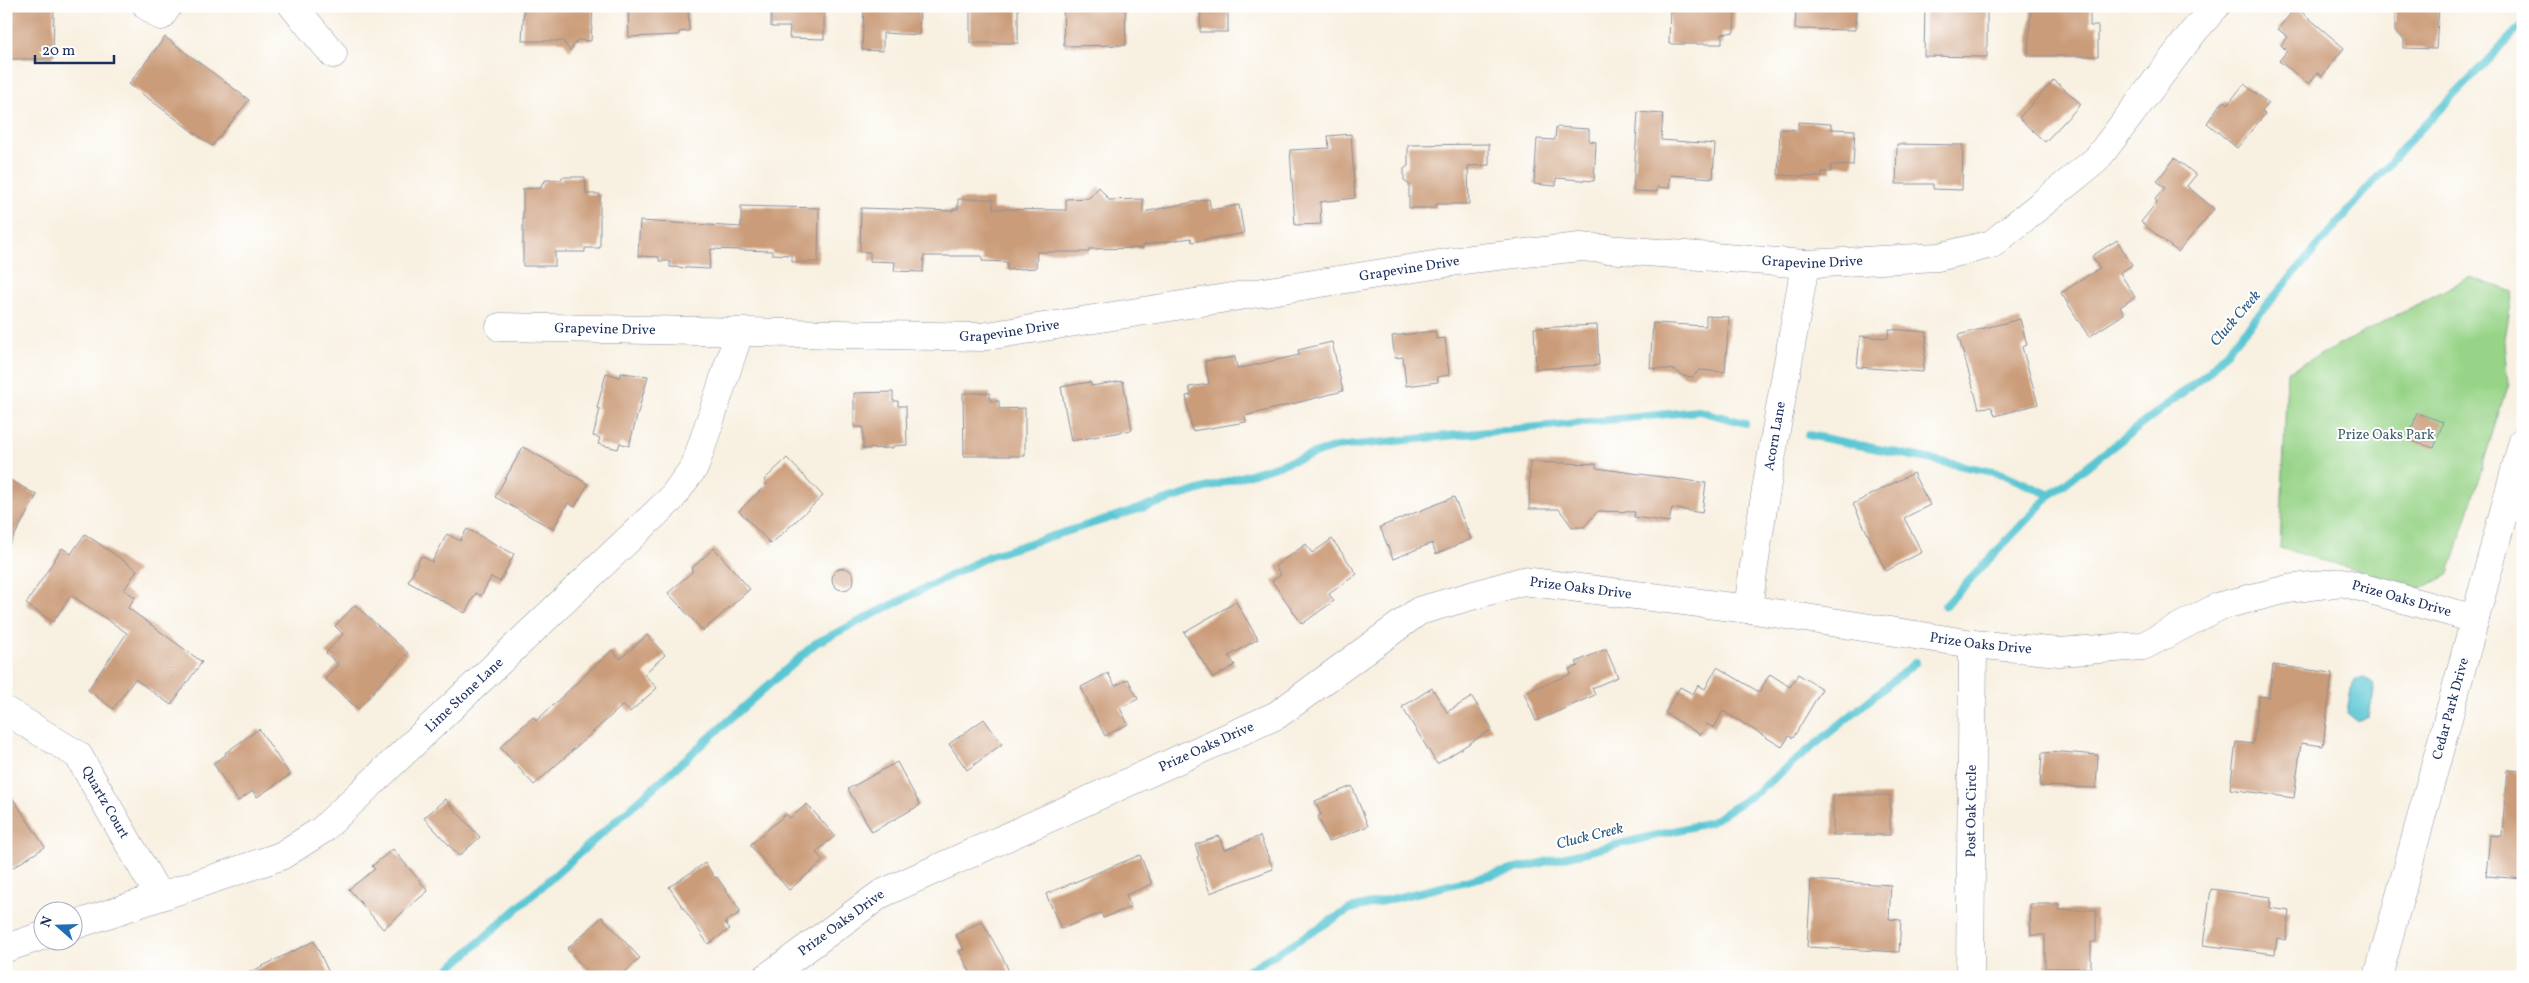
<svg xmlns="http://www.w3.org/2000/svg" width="2529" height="983" font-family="Vollkorn,serif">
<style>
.green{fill:#98d488;stroke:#5a8273}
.water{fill:#5ac6d3;stroke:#3a7a98}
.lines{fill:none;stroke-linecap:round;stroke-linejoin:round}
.stream{stroke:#5ac6d3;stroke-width:8}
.building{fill:#cb9c79}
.minor-casing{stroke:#8a909f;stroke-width:29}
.minor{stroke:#fff;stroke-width:28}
.labels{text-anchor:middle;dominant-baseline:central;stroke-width:4;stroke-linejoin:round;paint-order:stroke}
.street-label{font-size:14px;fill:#1b2f5e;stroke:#fff}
.park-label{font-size:14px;fill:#40616b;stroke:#fff}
.water-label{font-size:15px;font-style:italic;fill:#2e5c81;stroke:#fff}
</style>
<rect width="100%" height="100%" fill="#fff"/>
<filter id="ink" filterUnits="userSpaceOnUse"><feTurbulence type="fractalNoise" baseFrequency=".02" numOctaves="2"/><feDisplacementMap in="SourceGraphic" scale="10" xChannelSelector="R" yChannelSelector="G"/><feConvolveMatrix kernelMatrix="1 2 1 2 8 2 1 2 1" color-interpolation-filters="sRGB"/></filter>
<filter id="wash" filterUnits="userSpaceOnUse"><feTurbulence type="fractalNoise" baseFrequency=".0096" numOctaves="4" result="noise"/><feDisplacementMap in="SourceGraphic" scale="20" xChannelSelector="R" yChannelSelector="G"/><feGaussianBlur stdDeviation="1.12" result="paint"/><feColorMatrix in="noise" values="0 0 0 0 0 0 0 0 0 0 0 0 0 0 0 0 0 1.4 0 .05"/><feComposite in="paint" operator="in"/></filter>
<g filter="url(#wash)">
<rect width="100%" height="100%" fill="#f8f0e0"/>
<!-- green -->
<path class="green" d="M 2470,277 L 2513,292 L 2504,344 L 2508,383 L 2449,574 L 2421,589 L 2280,548 L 2287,372 Z"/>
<!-- water -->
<path class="water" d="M 2365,677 L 2374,684 L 2369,717 L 2357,721 L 2347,713 L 2352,683 L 2359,678 Z"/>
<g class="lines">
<!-- stream -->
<g class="stream">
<path d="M 1808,435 L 2003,474 L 2050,495"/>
<path d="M 1945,606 L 2050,495 L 2209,372 L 2408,142 L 2523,24"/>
<path d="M 440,977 L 816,643 L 989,556 L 1336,447 L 1699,411 L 1745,423"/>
<path d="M 1237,977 L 1350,909 L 1711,822 L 1757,792 L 1916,662"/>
</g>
</g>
<g id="blocks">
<!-- building -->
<g class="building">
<path d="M 6,6 L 54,6 L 53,59 L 6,59 Z"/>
<path d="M 524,6 L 593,6 L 591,41 L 577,40 L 570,51 L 563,41 L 522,41 Z"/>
<path d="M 628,6 L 688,6 L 689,31 L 679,32 L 679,35 L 629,37 Z"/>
<path d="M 771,6 L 824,6 L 824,39 L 789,38 L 790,27 L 771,27 Z"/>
<path d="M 864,6 L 920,6 L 919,35 L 883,33 L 883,51 L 862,50 Z"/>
<rect x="970" y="6" width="48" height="37"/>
<path d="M 1063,6 L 1125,6 L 1126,45 L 1064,46 Z"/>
<path d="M 1201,6 L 1228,6 L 1228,32 L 1200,32 Z"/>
<path d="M 1670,6 L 1735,6 L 1734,32 L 1722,34 L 1722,44 L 1669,44 Z"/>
<path d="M 1796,6 L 1856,6 L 1855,30 L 1795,29 Z"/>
<path d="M 1925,6 L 1987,6 L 1987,57 L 1924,56 Z"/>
<path d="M 2031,6 L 2090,7 L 2090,26 L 2098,26 L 2098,56 L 2028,56 Z"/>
<path d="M 2395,6 L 2439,6 L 2436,49 L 2404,48 L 2404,39 L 2395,31 Z"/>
<path d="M 2296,7 L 2344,48 L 2322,76 L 2317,73 L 2309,84 L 2279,61 L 2287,51 L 2281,45 L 2288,37 L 2278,29 Z"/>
<path d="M 165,37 L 249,100 L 212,146 L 129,84 Z"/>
<path d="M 2054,80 L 2081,104 L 2045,142 L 2019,118 Z"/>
<path d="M 2244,84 L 2268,103 L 2262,111 L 2265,114 L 2237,148 L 2207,123 L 2218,107 L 2225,101 L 2228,104 Z"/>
<path d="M 1638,112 L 1663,114 L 1661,140 L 1715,144 L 1713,178 L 1670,175 L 1669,188 L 1657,187 L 1657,192 L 1633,191 Z"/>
<path d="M 1798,122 L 1831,124 L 1831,129 L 1855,130 L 1853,166 L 1831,165 L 1831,172 L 1822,172 L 1822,177 L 1778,175 L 1780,129 L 1798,130 Z"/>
<path d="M 1556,127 L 1589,129 L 1589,141 L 1596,142 L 1594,181 L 1556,178 L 1556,186 L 1534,184 L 1537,139 L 1555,140 Z"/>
<path d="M 1351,134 L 1355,198 L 1320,202 L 1321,224 L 1295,225 L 1290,150 L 1329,148 L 1328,136 Z"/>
<path d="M 1489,144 L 1489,165 L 1468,166 L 1469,204 L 1436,204 L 1436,208 L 1409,208 L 1409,184 L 1404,180 L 1404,169 L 1408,166 L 1408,145 Z"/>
<path d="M 1897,144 L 1963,145 L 1962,190 L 1933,189 L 1933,184 L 1896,184 Z"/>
<path d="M 2175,158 L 2196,175 L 2187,186 L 2214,209 L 2178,252 L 2141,222 L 2157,202 L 2155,199 L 2165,188 L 2157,181 Z"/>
<path d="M 562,177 L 585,177 L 586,194 L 600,194 L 600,248 L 585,248 L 585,252 L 555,252 L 555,266 L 523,266 L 523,189 L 541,188 L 542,183 L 545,182 L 545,180 L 562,180 Z"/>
<path d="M 1099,187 L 1109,200 L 1143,199 L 1143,212 L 1209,199 L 1211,210 L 1239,205 L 1244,233 L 1192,242 L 1191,238 L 1143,245 L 1143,248 L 1089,249 L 1089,252 L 1037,252 L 1036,268 L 1007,270 L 1007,262 L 982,261 L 982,256 L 924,256 L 923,272 L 894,271 L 895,262 L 870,261 L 870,252 L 860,252 L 861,208 L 953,211 L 953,209 L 958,209 L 958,199 L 993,199 L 993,209 L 1066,210 L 1066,199 L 1089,198 Z"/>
<path d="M 741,206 L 819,208 L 818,262 L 792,262 L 792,255 L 772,254 L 772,251 L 711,249 L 709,269 L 670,267 L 670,261 L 659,261 L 659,257 L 638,256 L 640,221 L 741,227 Z"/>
<path d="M 2117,240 L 2132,265 L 2120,273 L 2135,297 L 2120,307 L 2124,314 L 2089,337 L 2061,293 L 2100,268 L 2092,256 Z"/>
<path d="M 1706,316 L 1729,317 L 1725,372 L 1699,370 L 1693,377 L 1683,376 L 1675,370 L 1650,368 L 1653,323 L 1706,326 Z"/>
<path d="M 2020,319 L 2027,345 L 2022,347 L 2038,404 L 1995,416 L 1992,407 L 1979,408 L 1958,335 Z"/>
<path d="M 1597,325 L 1599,365 L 1536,369 L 1534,328 Z"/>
<path d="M 1889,329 L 1927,332 L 1923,372 L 1857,367 L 1860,336 L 1888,338 Z"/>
<path d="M 1435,331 L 1437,339 L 1445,338 L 1449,375 L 1437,377 L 1438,382 L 1406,386 L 1403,357 L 1395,358 L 1392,336 Z"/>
<path d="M 1332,342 L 1343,391 L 1245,416 L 1246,422 L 1192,431 L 1186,396 L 1191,395 L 1189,387 L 1209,384 L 1205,361 L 1235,357 L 1237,369 L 1299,355 L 1298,350 Z"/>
<path d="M 606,373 L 620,377 L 621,373 L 648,376 L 629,446 L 620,443 L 618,449 L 598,444 L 600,438 L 593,436 L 600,409 L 597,408 Z"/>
<path d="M 1123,381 L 1132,430 L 1071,441 L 1061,387 L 1090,382 L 1091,386 Z"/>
<path d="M 893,392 L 893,401 L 898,401 L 898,406 L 906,406 L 907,445 L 893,446 L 893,448 L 863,449 L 863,427 L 854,427 L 854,393 Z"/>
<path d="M 963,393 L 990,393 L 990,401 L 999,401 L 999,409 L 1025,408 L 1025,456 L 964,456 Z"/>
<path d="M 2417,413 L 2443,422 L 2434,448 L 2408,440 Z"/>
<path d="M 523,447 L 588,484 L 575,507 L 568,503 L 553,529 L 495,497 Z"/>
<path d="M 787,458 L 823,496 L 771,544 L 739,511 L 767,484 L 764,480 Z"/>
<path d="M 1530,462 L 1596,464 L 1596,468 L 1706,483 L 1702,513 L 1672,508 L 1669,522 L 1634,517 L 1635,512 L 1598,511 L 1584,527 L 1572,527 L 1559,509 L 1529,509 Z"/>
<path d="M 1913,473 L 1930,505 L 1904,518 L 1922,552 L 1886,571 L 1853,504 Z"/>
<path d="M 6,478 L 37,495 L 6,551 Z"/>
<path d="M 1454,497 L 1471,539 L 1436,554 L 1432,543 L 1393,559 L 1380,527 Z"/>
<path d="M 467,529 L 514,554 L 500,582 L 491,577 L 481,596 L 476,593 L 465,613 L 408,582 L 421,556 L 432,562 L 447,534 L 460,541 Z"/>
<path d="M 85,534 L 137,570 L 124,590 L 135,597 L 128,608 L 202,662 L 171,705 L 135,679 L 113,709 L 88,690 L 127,633 L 71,595 L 53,622 L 26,604 L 62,548 L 71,554 Z"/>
<path d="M 1332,539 L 1357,574 L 1329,594 L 1334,601 L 1302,624 L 1272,581 L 1281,575 L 1275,566 L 1306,544 L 1312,553 Z"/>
<path d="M 714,548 L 750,589 L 703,631 L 668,593 L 693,571 L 691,569 Z"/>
<circle cx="843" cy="579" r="11"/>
<path d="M 1236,602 L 1258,639 L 1229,656 L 1235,665 L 1213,678 L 1184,632 Z"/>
<path d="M 355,605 L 408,653 L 358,709 L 325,679 L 338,664 L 326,653 L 343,634 L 335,626 Z"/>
<path d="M 647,635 L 665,655 L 644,674 L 657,688 L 630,712 L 623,705 L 534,785 L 500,747 L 533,717 L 536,721 L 612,650 L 620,659 Z"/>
<path d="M 1606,649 L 1618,677 L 1592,688 L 1595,695 L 1536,721 L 1524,693 L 1571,674 L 1569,669 L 1578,666 L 1576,662 Z"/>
<path d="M 2273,665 L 2332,673 L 2323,746 L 2301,743 L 2294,798 L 2230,789 L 2236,742 L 2253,744 L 2259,696 L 2269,697 Z"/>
<path d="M 1717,667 L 1759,692 L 1770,674 L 1790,687 L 1798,674 L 1822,689 L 1793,738 L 1789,736 L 1782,747 L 1723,711 L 1714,728 L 1707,724 L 1701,735 L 1665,713 L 1680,687 L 1693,694 L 1698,685 L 1705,689 Z"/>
<path d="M 1108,673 L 1115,686 L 1128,679 L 1138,699 L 1120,708 L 1128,724 L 1105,736 L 1081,687 Z"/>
<path d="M 1432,688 L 1447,712 L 1472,697 L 1492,729 L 1437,764 L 1402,707 Z"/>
<path d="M 984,719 L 1002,744 L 967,770 L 949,744 Z"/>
<path d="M 259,729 L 290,775 L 257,797 L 253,791 L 238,801 L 213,763 L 226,755 L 225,753 Z"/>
<path d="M 2062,752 L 2098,755 L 2096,788 L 2040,786 L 2042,753 Z"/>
<path d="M 897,762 L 920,805 L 872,832 L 848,789 Z"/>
<path d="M 2507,770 L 2523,771 L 2523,879 L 2486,876 L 2490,835 L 2502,836 Z"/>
<path d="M 1352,786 L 1368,826 L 1328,842 L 1318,816 L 1321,815 L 1315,801 Z"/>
<path d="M 6,788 L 45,847 L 6,872 Z"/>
<rect x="1833" y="795" width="57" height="40"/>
<path d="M 445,799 L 480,837 L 459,856 L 424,818 Z"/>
<path d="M 807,804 L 835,836 L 816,852 L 823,861 L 789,890 L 750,845 L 786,814 L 790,818 Z"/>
<path d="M 1219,836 L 1224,850 L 1260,836 L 1273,869 L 1210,893 L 1197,857 L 1199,856 L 1195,845 Z"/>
<path d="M 393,849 L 428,891 L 383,929 L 349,889 L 375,869 L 372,866 Z"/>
<path d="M 1140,855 L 1152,884 L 1126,895 L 1131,907 L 1103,918 L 1101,913 L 1061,929 L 1046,894 Z"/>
<path d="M 705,863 L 715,878 L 717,877 L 741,912 L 725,922 L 730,929 L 708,944 L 669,887 Z"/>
<path d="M 1811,880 L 1891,885 L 1889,919 L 1901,920 L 1899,952 L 1807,947 Z"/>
<path d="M 2211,889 L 2271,897 L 2270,908 L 2290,911 L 2286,940 L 2277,938 L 2275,954 L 2203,945 Z"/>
<path d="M 2030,904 L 2059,904 L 2059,910 L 2096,910 L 2096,942 L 2091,942 L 2091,968 L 2045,968 L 2045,935 L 2031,935 Z"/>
<path d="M 602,917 L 640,958 L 620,977 L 593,977 L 567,949 Z"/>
<path d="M 982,921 L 1005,962 L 1011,977 L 973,977 L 959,951 L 964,949 L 956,935 Z"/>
<path d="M 314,941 L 331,977 L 240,977 Z"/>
</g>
</g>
</g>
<g filter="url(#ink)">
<use href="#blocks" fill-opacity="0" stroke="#8a909f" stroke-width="1"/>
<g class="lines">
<!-- minor casing -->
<g class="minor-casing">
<g id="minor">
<path d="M 147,6 L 161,16 L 168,6"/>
<path d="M 293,6 L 333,54"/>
<path id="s1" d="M 500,327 L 981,337 L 1471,259 L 1580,247 L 1805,264 L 1938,257 L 1992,244 L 2096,160 L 2194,31 L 2216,6"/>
<path id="s2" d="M 1748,609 C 1763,493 1786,379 1805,264"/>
<path id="s3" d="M 6,711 L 78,755 L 159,896"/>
<path id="s4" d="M 72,926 L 281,856 L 322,830 L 671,499 L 695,466 L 739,333"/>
<path d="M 6,948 L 42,936"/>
<path id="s5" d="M 767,977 L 881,894 L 1277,715 L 1419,611 L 1523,581 L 1748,609 L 1973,644 L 2059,652 L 2143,646 L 2220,606 L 2288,589 L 2342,582 L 2475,619"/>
<path id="s6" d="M 1970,977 L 1973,644"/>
<path id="s7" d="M 2378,977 L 2523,441"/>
</g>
</g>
<!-- minor -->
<use href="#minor" class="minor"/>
</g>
</g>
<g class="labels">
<!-- street labels -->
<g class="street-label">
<text stroke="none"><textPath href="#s1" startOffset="1320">Grapevine Drive</textPath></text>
<text stroke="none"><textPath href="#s1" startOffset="915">Grapevine Drive</textPath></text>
<text stroke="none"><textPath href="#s1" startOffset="105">Grapevine Drive</textPath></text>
<text stroke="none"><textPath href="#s1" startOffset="510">Grapevine Drive</textPath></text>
<text stroke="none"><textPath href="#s2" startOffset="175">Acorn Lane</textPath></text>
<text stroke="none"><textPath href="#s5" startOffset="918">Prize Oaks Drive</textPath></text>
<text stroke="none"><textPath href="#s5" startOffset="1758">Prize Oaks Drive</textPath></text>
<text stroke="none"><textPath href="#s5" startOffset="1322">Prize Oaks Drive</textPath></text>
<text stroke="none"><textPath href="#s4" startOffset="465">Lime Stone Lane</textPath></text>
<text stroke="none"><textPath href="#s7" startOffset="278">Cedar Park Drive</textPath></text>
<text stroke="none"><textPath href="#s5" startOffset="498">Prize Oaks Drive</textPath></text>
<text stroke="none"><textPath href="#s3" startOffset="139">Quartz Court</textPath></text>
<text stroke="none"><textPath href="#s6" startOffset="166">Post Oak Circle</textPath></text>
<text stroke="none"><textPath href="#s5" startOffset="92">Prize Oaks Drive</textPath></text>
</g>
<!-- park labels -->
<g class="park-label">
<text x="2386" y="435">Prize Oaks Park</text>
</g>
<!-- water labels -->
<g class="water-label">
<text transform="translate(2236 319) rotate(-49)">Cluck Creek</text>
<text transform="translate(1590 837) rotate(-14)">Cluck Creek</text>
</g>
</g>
<!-- margin -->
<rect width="2529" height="983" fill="none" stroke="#fff" stroke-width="25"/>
<!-- north arrow -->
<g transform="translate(58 926) rotate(290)"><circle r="24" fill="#ffffff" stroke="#a4acbf"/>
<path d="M0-4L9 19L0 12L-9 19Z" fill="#1f6fb2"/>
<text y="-8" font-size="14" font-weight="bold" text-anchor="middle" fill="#1b2f5e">N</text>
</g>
<!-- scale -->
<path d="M35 55v8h79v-8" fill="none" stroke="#1b2f5e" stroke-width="2.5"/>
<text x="42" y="55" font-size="15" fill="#1b2f5e" stroke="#ffffff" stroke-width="4" paint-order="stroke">20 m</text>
</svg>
